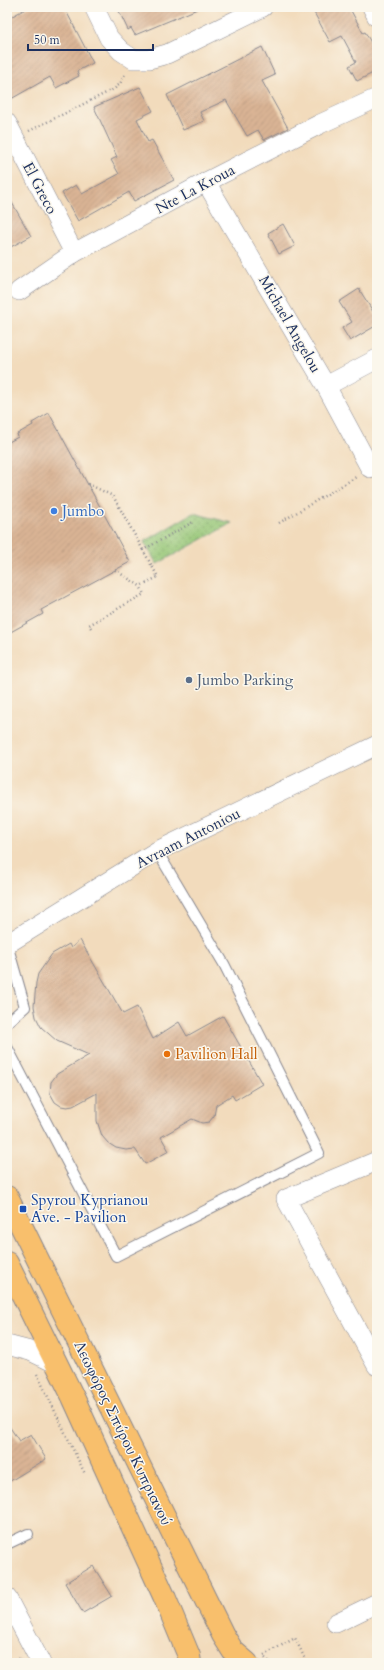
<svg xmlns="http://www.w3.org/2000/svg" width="384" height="1670" font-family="Cardo,serif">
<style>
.park{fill:url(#park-dots);stroke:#587a6a}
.building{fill:url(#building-hatch)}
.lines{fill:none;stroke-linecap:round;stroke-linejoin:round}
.service-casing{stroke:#86858d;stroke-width:12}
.minor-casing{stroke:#86858d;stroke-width:20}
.primary-casing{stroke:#86858d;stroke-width:24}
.path{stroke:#86858d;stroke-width:2.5;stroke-dasharray:1 3;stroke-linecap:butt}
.service{stroke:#fff;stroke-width:10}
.minor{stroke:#fff;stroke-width:19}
.primary{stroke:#f8bf6c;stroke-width:22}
.shop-dot{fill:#3f7fe0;stroke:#fbf7ec;stroke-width:1.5}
.service-dot{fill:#5c6f8a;stroke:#fbf7ec;stroke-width:1.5}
.food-dot{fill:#e8710a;stroke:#fbf7ec;stroke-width:1.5}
.transit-dot{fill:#1a4fb4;stroke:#fbf7ec;stroke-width:1.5}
.labels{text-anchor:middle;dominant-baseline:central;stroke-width:3;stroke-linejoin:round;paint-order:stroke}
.street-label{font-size:15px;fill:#1b2f5e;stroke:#fbf7ec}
.shop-label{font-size:15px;fill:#366cbe;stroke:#fbf7ec;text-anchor:start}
.service-label{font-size:15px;fill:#4e5e75;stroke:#fbf7ec;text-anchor:start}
.food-label{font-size:15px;fill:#c56008;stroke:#fbf7ec;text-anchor:start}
.transit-label{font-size:15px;fill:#164399;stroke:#fbf7ec;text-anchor:start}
</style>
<defs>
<pattern id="park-dots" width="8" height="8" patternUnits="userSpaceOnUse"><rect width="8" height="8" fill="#95c676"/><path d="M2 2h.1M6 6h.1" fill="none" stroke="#79a164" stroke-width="1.8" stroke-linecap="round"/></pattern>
<pattern id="building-hatch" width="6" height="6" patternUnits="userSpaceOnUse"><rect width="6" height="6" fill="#dab494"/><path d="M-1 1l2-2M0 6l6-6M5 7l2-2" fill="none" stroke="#ba9b82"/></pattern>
</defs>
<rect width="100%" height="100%" fill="#fbf7ec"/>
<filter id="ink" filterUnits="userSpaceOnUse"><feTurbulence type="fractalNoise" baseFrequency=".025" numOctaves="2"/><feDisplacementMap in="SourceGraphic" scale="8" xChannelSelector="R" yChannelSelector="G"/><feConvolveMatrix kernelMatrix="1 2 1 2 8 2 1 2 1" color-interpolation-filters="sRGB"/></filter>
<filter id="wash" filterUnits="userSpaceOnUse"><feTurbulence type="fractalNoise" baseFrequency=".012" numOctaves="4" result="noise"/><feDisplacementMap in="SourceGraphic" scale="16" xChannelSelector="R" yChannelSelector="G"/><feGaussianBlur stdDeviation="0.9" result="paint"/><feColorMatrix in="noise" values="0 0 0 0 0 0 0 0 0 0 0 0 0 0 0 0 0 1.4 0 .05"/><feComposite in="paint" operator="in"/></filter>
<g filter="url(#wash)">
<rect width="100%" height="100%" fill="#f2dbbc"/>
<!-- park -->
<path class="park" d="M 193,513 L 232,523 L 157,564 L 144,542 Z"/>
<g id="blocks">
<!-- building -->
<g class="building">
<path d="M 29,7 L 64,7 L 93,63 L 77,71 L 79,76 L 56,88 L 50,77 L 11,99 L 7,91 L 7,19 Z"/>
<path d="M 117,7 L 202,7 L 135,35 L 131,28 L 128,30 Z"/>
<path d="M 311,7 L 349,7 L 363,33 L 365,32 L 377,53 L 377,71 L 357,81 L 349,66 L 356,62 L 342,36 L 330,42 Z"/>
<path d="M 262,47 L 275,75 L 262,81 L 288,128 L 264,140 L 258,130 L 247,136 L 226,100 L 200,112 L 204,121 L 183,130 L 167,95 Z"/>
<path d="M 140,87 L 153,111 L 137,119 L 148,142 L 152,140 L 174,180 L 134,201 L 129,192 L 78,221 L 62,193 L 76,185 L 82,194 L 119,174 L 111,160 L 117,157 L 94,107 Z"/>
<path d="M 7,194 L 31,236 L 7,249 Z"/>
<path d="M 283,224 L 295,246 L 279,254 L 268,233 Z"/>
<path d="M 359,289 L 377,318 L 377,325 L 350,341 L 342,328 L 352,322 L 339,302 Z"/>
<path d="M 49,413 L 130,562 L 41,610 L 43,614 L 7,634 L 7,443 L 18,437 L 17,434 L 33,425 L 32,423 Z"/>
<path d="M 80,940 L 123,1014 L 137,1007 L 153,1039 L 179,1022 L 187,1036 L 223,1016 L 262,1084 L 235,1100 L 232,1095 L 216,1105 L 214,1116 L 209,1122 L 202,1123 L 192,1119 L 161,1137 L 169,1151 L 145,1164 L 135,1149 L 126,1150 L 116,1148 L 108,1143 L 102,1136 L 97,1121 L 97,1093 L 73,1106 L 67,1107 L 61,1106 L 55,1102 L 50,1093 L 51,1082 L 57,1074 L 89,1055 L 57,1041 L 41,1027 L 36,1017 L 34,1006 L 36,983 L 38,974 L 52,954 L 69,944 L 71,948 Z"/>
<path d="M 7,1423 L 19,1441 L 31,1434 L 46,1459 L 7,1483 Z"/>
<path d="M 93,1566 L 112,1596 L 83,1613 L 65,1583 Z"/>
</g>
</g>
</g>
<g filter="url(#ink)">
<use href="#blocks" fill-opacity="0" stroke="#86858d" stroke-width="1"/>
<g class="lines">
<!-- service casing -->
<g class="service-casing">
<g id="service">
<path d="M 7,1023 L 25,1007 L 7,944"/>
<path d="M 7,1047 L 116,1256 L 319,1153 L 224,964 L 157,851"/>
<path d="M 7,1544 L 28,1534"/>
</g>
</g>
<!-- minor casing -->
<g class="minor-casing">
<g id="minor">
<path d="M 94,7 L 109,38 L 121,51 L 133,59 L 149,59 L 167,54 L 263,7"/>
<path d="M 372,7 L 377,17"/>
<path d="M 7,123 L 74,253"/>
<path d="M 206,182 L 326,386 L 370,468"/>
<path d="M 19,291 L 74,253 L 206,182 L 320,124 L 377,98"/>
<path d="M 326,386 L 377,359"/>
<path d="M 7,944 L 157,851 L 377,745"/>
<path d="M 377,1161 L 286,1199 L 377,1366"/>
<path d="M 7,1345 L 30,1351 L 57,1364"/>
<path d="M 7,1598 L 41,1663"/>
<path d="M 336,1623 L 377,1603"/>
</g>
</g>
<!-- primary casing -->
<g class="primary-casing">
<g id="primary">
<path d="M 7,1197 L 223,1635 L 233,1651 L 247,1663"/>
<path d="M 7,1263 L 73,1397 L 164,1596 L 189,1656 L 190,1663"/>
</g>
</g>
<!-- path -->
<g class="path">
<path d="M 29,131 L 114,89 L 120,84 L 125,74"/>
<path d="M 88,484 L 113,496 L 143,550"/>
<path d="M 279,523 L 356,477"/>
<path d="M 115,570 L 140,586 L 158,577 L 143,550 L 193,522"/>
<path d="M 91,628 L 89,625 L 144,594 L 140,586"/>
<path d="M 37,1374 L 85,1474"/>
<path d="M 264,1655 L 295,1638 L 307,1663"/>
<path d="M 265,1658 L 271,1663"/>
<path d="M 12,1663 L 20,1658"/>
</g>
<!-- service -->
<use href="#service" class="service"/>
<!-- minor -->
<use href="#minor" class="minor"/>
<!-- primary -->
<use href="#primary" class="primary"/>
</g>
</g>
<!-- markers -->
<circle class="shop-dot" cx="54" cy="511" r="4"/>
<circle class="service-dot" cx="189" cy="680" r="4"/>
<circle class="food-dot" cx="167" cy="1054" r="4"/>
<rect class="transit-dot" x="19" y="1205" width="8" height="8" rx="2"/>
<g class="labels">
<!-- street labels -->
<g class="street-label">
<text transform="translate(40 188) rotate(62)">El Greco</text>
<text transform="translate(195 189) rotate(-28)">Nte La Kroua</text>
<text transform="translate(290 324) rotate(60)">Michael Angelou</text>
<text transform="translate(188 838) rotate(-27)">Avraam Antoniou</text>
<text transform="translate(123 1433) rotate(64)">Λεωφόρος Σπύρου Κυπριανού</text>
</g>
<!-- shop labels -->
<g class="shop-label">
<text x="62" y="511">Jumbo</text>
</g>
<!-- service labels -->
<g class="service-label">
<text x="197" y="680">Jumbo Parking</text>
</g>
<!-- food labels -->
<g class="food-label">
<text x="175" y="1054">Pavilion Hall</text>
</g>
<!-- transit labels -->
<g class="transit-label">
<text x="31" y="1200">Spyrou Kyprianou<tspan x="31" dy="17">Ave. - Pavilion</tspan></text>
</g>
</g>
<!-- margin -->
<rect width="384" height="1670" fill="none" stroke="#fbf7ec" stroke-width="24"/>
<!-- scale -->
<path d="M28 44v6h125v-6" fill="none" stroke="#1b2f5e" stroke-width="2"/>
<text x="34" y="44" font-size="12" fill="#1b2f5e" stroke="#fbf7ec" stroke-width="3" paint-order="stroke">50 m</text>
</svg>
